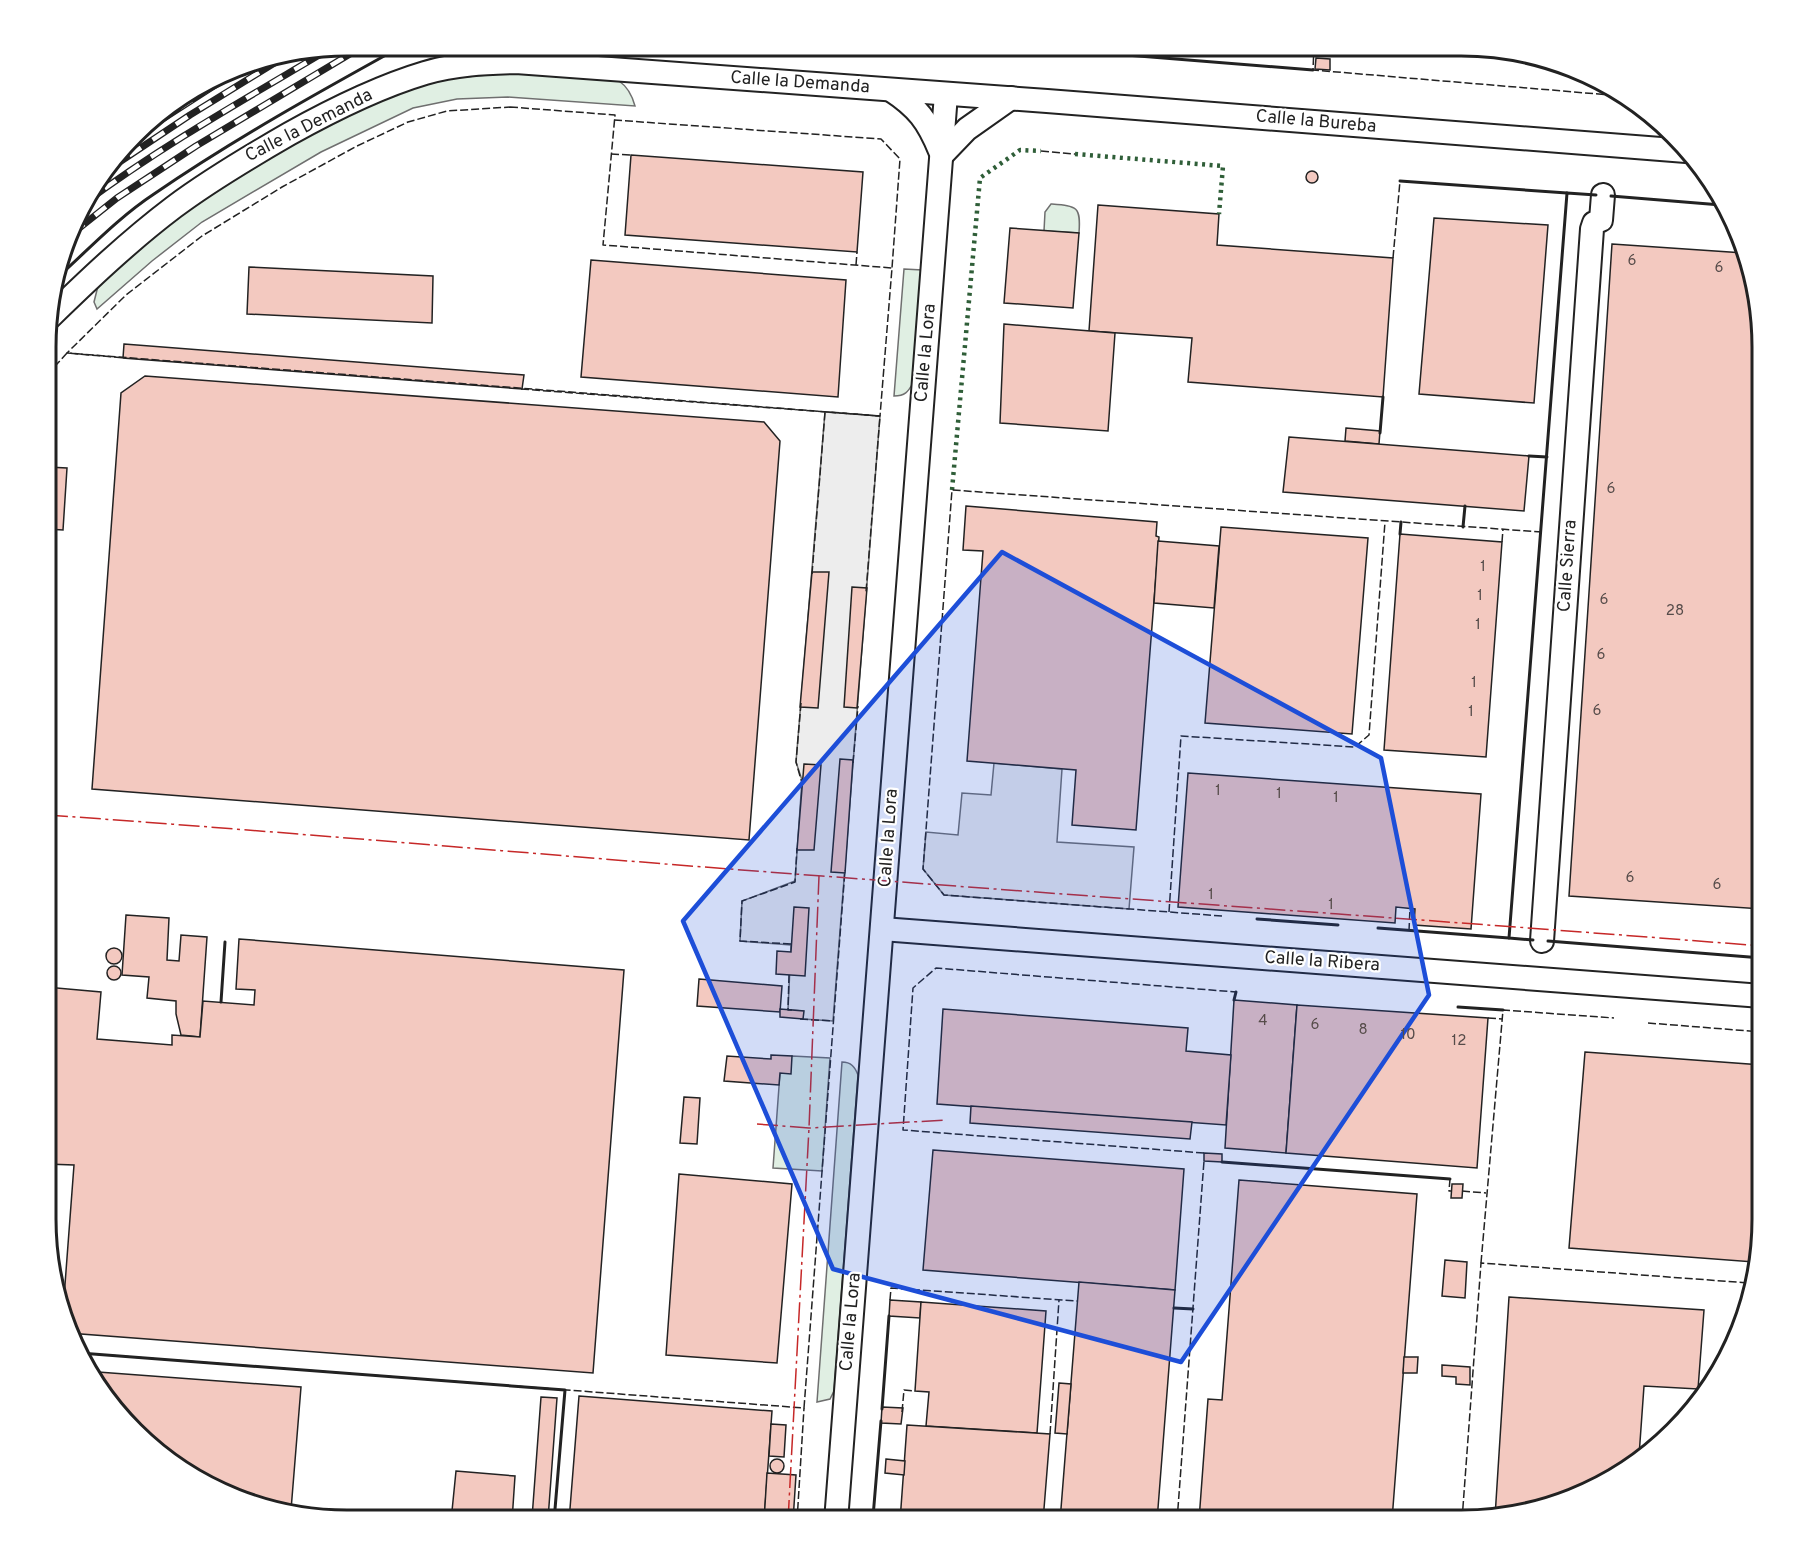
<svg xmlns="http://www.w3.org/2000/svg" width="1807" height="1566" font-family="Overpass,sans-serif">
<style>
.green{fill:#e0efe3;stroke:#6f6f6f;stroke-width:1.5}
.parking{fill:#ededed;stroke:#6f6f6f;stroke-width:1.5}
.building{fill:#f3c9c0;stroke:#222;stroke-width:1.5}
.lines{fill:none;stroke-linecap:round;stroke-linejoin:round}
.minor-casing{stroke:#222;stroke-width:26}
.minor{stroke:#fff;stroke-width:22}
.rail-casing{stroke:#222;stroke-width:7}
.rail{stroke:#fff;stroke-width:4.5;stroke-dasharray:14;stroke-linecap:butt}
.hedge{stroke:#2f5e38;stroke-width:4.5;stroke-dasharray:3 4.5;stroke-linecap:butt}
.fence{stroke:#222;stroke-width:1.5;stroke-dasharray:8 3;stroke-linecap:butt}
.wall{stroke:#222;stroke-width:3}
.power{stroke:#c62828;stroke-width:1.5;stroke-dasharray:21 4.5 3 4.5;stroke-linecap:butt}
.marked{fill:#1d4ed8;fill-opacity:0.2;stroke:#1d4ed8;stroke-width:4.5;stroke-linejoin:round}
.labels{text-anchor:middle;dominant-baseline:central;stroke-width:4.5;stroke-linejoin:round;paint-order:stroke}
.number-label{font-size:15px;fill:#564c4a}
.street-label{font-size:18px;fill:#222;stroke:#fff}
.rim{fill:none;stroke:#222;stroke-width:3}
</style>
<rect width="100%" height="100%" fill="#fff"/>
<!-- green -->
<g class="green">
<path d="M 511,73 L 619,81 C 628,87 632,95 635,106 L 508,97 L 457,99 L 413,108 L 321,152 L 202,222 L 152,261 L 97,309 L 94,302 L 98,286 L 147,242 L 180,215 L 275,153 L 313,131 L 404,90 L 453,78 Z"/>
<path d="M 1051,204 C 1077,206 1081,206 1079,233 L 1044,231 L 1045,212 Z"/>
<path d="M 904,269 L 922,270 L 913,383 C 908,392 905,396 894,396 Z"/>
<path d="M 792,1056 L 830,1058 L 822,1171 L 773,1168 L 780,1073 Z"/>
<path d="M 842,1062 C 851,1062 855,1067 858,1075 L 834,1391 L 830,1399 L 817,1402 Z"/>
</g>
<!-- parking -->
<g class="parking">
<path d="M 825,412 L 880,416 L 833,1021 L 803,1019 L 803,1011 L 788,1010 L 791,945 L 740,941 L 742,901 L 795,881 L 802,780 L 796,762 Z"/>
<path d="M 994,763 L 1062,769 L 1057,842 L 1134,847 L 1129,909 L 944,895 L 923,869 L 926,832 L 958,835 L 962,793 L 991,795 Z"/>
</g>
<!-- building -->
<g class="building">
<path d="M 1316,58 L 1330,59 L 1330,70 L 1315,69 Z"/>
<path d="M 631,155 L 863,172 L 857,252 L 625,235 Z"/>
<circle cx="1312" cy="177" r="6"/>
<path d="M 1098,205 L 1219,214 L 1217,245 L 1393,258 L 1383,397 L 1188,382 L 1192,338 L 1089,331 Z"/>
<path d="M 1434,218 L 1548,225 L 1534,403 L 1419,394 Z"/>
<path d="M 1010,228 L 1079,233 L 1073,308 L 1004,303 Z"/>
<path d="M 1612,244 L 1744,253 L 1761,326 L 1762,909 L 1569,896 Z"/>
<path d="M 591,260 L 846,280 L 838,397 L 581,377 Z"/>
<path d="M 249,267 L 433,276 L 432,323 L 247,314 Z"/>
<path d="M 1004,324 L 1115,333 L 1108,431 L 1000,423 Z"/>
<path d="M 124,344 L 524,375 L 522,389 L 123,358 Z"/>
<path d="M 145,376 L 764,422 L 780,441 L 749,840 L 92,789 L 121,393 Z"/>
<path d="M 1346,428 L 1380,431 L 1379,444 L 1345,441 Z"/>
<path d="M 1289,437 L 1529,456 L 1524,511 L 1283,492 Z"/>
<path d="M 47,467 L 67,468 L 63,530 L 47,529 Z"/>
<path d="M 966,506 L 1157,522 L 1156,536 L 1159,537 L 1136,830 L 1072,825 L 1076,770 L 967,761 L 983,551 L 963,550 Z"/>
<path d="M 1221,527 L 1368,538 L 1352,734 L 1205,723 Z"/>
<path d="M 1400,534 L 1502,542 L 1486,757 L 1384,750 Z"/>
<path d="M 1158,541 L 1219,546 L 1214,608 L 1154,603 Z"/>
<path d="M 812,572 L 829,572 L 818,708 L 800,707 Z"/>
<path d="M 852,587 L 867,588 L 857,708 L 844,707 Z"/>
<path d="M 840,759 L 853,760 L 845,873 L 831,872 Z"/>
<path d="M 804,764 L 821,765 L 814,850 L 797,850 Z"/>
<path d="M 1188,773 L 1481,794 L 1471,929 L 1414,925 L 1415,909 L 1396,907 L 1395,923 L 1178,907 Z"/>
<path d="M 794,907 L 809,908 L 805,976 L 776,974 L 777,951 L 791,952 Z"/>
<path d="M 126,915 L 169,918 L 167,960 L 179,961 L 181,935 L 207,937 L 200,1037 L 181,1035 L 176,1014 L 176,1001 L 147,998 L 149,977 L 122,975 Z"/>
<path d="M 239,939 L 624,970 L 593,1373 L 68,1333 L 63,1311 L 74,1165 L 46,1164 L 46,987 L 101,992 L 97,1039 L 172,1045 L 172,1035 L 200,1037 L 203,1001 L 254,1005 L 255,990 L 236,989 Z"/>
<circle cx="114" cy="956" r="8"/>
<circle cx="114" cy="973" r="7"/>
<path d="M 699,979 L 782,986 L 780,1012 L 697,1006 Z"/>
<path d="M 1234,1000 L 1297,1005 L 1286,1153 L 1225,1148 Z"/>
<path d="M 1297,1005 L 1488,1018 L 1477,1168 L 1286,1153 Z"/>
<path d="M 780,1009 L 804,1011 L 803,1019 L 780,1017 Z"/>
<path d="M 943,1009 L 1188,1028 L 1186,1051 L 1231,1055 L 1226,1125 L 937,1104 Z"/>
<path d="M 1585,1052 L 1762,1065 L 1762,1220 L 1754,1262 L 1569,1248 Z"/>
<path d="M 771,1055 L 792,1056 L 791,1074 L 780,1073 L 779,1085 L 724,1081 L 727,1056 L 771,1059 Z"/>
<path d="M 684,1097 L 700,1098 L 697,1144 L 680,1143 Z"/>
<path d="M 971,1106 L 1192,1122 L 1190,1139 L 970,1123 Z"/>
<path d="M 933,1150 L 1184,1169 L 1175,1290 L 923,1270 Z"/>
<path d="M 1204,1153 L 1222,1154 L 1222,1162 L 1204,1161 Z"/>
<path d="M 679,1174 L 792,1184 L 777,1363 L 666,1355 Z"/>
<path d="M 1239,1180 L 1417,1194 L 1392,1520 L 1199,1520 L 1208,1399 L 1222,1400 Z"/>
<path d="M 1452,1184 L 1463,1184 L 1462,1198 L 1451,1198 Z"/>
<path d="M 1445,1260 L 1467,1262 L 1465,1298 L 1442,1296 Z"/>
<path d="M 1079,1282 L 1175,1290 L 1157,1521 L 1060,1521 Z"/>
<path d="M 1509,1297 L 1704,1310 L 1698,1389 L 1644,1386 L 1639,1456 L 1576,1498 L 1495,1517 Z"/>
<path d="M 890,1300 L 921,1302 L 920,1318 L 889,1316 Z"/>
<path d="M 921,1302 L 1046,1311 L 1037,1433 L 926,1426 L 929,1392 L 915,1391 Z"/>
<path d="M 1404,1357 L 1418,1357 L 1417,1373 L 1403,1373 Z"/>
<path d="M 1442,1365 L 1470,1367 L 1470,1385 L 1456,1384 L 1456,1377 L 1442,1376 Z"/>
<path d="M 98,1372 L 301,1387 L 291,1510 L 231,1498 L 133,1432 L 97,1378 Z"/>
<path d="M 1059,1383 L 1071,1384 L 1067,1434 L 1055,1433 Z"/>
<path d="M 579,1396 L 772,1411 L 764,1521 L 569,1521 Z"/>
<path d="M 541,1397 L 557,1398 L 548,1519 L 532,1518 Z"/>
<path d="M 882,1407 L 903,1408 L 901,1424 L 881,1423 Z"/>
<path d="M 771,1424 L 786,1425 L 784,1457 L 769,1456 Z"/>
<path d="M 907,1425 L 1050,1434 L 1043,1521 L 900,1521 Z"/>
<circle cx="777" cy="1466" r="7"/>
<path d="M 886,1459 L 905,1461 L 904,1475 L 885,1473 Z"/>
<path d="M 456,1471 L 515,1476 L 512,1521 L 451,1521 Z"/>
<path d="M 767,1473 L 796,1475 L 793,1521 L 764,1521 Z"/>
</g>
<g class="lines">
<!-- minor casing -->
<g class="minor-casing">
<g id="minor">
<path d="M 891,90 C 917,107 928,121 940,151"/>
<path d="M 942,155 L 967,129 L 1011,98"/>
<path d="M 48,319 C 88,280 129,241 174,207 C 210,180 249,157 289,134 C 332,110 378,87 425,73 C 455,64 485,63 516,62 L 1047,101 L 1686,151"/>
<path d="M 882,929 L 1762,996"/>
<path d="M 1542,941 L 1592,229 L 1594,223 L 1601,220 L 1603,195"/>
<path d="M 836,1521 L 946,94"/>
</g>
</g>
<!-- minor -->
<use href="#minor" class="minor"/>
<!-- rail casing -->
<g class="rail-casing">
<g id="rail">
<path d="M 133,138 L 254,60"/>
<path d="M 106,171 L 190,115 L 289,54"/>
<path d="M 82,205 C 161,146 247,98 331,48"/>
<path d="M 73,233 L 117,198 L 196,146 L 365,45"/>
</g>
</g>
<!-- rail -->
<use href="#rail" class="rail"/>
<!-- hedge -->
<g class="hedge">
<path d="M 1075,154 L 1223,166 L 1219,214"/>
<path d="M 952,490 L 980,178 L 1020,150 L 1041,151"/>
</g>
<!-- fence -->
<g class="fence">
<path d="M 1002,45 L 1064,50 L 1064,45"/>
<path d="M 1314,46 L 1313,70 L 1622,96"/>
<path d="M 510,107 L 615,115 L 603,245 L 892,268 L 880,416 L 67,353 L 126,295 L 202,236 L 282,187 L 357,146 L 408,122 L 447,111 Z"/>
<path d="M 614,120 L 881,139 L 900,159 L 892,268"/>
<path d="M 1041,151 L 1075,154"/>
<path d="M 611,154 L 631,155"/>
<path d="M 1393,258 L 1400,181"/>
<path d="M 856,265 L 857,252"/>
<path d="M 47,375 L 67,353 L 126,358"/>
<path d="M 521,389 L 880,416 L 866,592"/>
<path d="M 1502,542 L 1503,529"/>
<path d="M 812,574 L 825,412"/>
<path d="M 801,703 L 796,762 L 802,783"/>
<path d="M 853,763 L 858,706"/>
<path d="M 1169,912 L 1181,736 L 1355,747 L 1369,735 L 1385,522"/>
<path d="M 1222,916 L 944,895 L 923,869 L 952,490 L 1542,532"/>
<path d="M 1409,931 L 1410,908"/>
<path d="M 791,944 L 740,941 L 742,901 L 795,882 L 797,848"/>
<path d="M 789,975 L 788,1010 L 792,1010"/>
<path d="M 1488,1018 L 1502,1019"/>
<path d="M 800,1019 L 833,1021"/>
<path d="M 1648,1023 L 1762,1032"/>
<path d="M 1204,1153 L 903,1130 L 913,988 L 936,968 L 1236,992"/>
<path d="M 1450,1179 L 1449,1191 L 1452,1191"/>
<path d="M 1462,1191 L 1486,1193"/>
<path d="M 1481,1263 L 1503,1010 L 1614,1018"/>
<path d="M 890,1300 L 891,1288 L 1077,1301"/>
<path d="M 80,1353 L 804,1408 L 845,870"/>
<path d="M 902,1412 L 904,1390 L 915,1391"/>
<path d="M 1050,1434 L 1059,1300"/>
<path d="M 1462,1520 L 1481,1263 L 1749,1283"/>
<path d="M 797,1521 L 804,1408"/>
<path d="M 1177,1521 L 1204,1161"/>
</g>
<!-- wall -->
<g class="wall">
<path d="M 1064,50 L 1313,70"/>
<path d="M 1400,181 L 1567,193"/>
<path d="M 1611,196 L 1721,205"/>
<path d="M 58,277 C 89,249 119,217 154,194 C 234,139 319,92 404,45"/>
<path d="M 1380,433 L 1383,397"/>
<path d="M 1529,456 L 1547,457"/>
<path d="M 1463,527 L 1465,506"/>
<path d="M 1400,534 L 1401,522"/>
<path d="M 1257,919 L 1338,925"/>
<path d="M 1378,928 L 1509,938"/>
<path d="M 1533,940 L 1509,938 L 1567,193 L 1596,195"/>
<path d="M 1548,941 L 1762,958"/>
<path d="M 1234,1000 L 1236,992"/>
<path d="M 221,1002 L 225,942"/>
<path d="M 1458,1007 L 1503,1010"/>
<path d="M 1222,1162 L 1450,1179"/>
<path d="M 1174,1308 L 1193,1309"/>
<path d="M 80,1353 L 565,1390 L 554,1521"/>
<path d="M 882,1409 L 889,1316"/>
<path d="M 875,1521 L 873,1517 L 881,1421"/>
</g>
<!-- power -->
<g class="power">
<path d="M 47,815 C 305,833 564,857 822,876 C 1135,900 1449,921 1762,946"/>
<path d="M 757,1124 L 809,1128 L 946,1120"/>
<path d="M 788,1521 L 809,1128 L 819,876"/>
</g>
</g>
<!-- marked area -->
<path class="marked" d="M 1002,552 L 1381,758 L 1429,995 L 1181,1362 L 833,1269 L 683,921 Z"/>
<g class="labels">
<!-- number labels -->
<g class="number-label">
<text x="1632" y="261">6</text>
<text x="1719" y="268">6</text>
<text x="1611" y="489">6</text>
<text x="1483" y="567">1</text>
<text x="1480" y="596">1</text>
<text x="1604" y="600">6</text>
<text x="1675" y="611">28</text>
<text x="1478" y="625">1</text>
<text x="1601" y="655">6</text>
<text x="1474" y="683">1</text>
<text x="1597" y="711">6</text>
<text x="1471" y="712">1</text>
<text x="1218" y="791">1</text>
<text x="1279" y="794">1</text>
<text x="1336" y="798">1</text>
<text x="1630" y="878">6</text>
<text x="1717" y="885">6</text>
<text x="1211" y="895">1</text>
<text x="1331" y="905">1</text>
<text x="1263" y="1021">4</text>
<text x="1315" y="1025">6</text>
<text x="1363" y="1030">8</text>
<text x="1408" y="1035">10</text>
<text x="1459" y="1041">12</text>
</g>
<!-- street labels -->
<g class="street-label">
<text transform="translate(800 83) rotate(4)">Calle la Demanda</text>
<text transform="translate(1316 122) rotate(5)">Calle la Bureba</text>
<text transform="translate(309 126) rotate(-27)">Calle la Demanda</text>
<text transform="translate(926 353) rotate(-85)">Calle la Lora</text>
<text transform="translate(1568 566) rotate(-86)">Calle Sierra</text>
<text transform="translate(889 838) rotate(-86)">Calle la Lora</text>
<text transform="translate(1322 962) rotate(4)">Calle la Ribera</text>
<text transform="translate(851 1322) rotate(-85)">Calle la Lora</text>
</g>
</g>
<!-- crop -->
<path d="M0 0H1807V1566H0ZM347 56H1461A291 291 0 0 1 1752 347V1219A291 291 0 0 1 1461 1510H347A291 291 0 0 1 56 1219V347A291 291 0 0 1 347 56Z" fill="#fff" fill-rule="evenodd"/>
<path class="rim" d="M347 56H1461A291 291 0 0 1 1752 347V1219A291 291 0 0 1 1461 1510H347A291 291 0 0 1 56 1219V347A291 291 0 0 1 347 56Z"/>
</svg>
